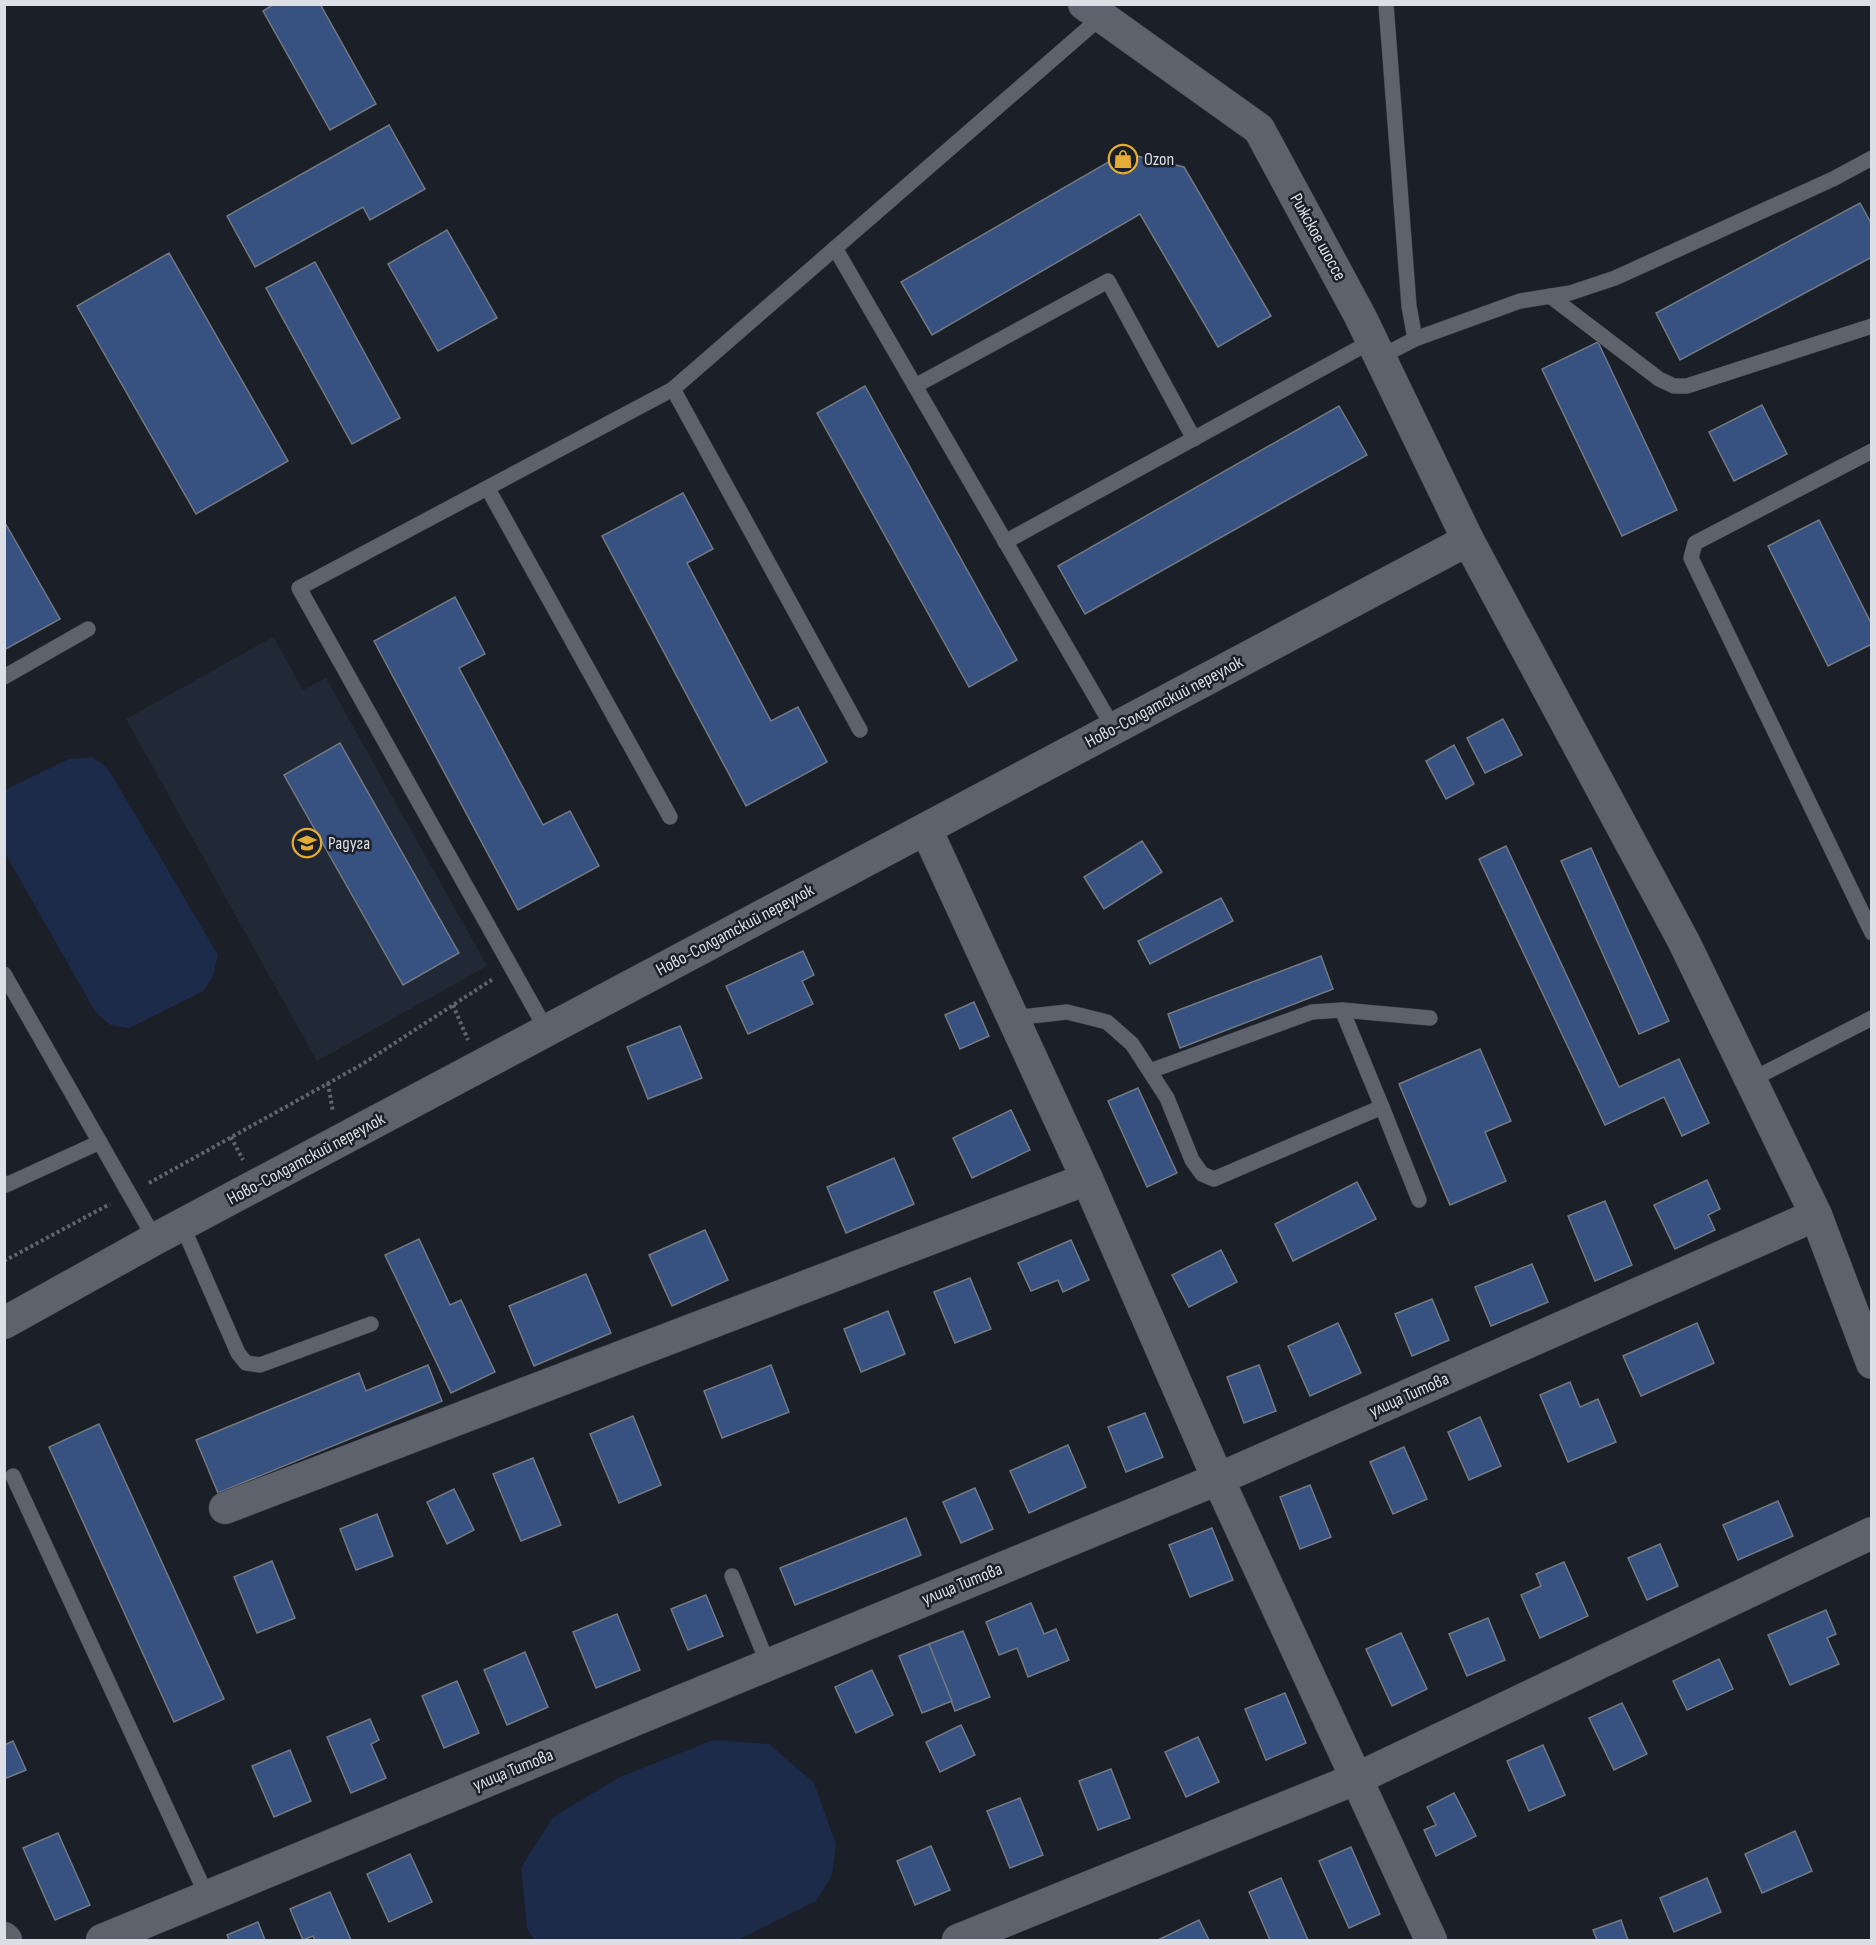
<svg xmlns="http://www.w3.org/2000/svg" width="1876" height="1945" font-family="'Sofia Sans Condensed',sans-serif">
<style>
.built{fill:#222936}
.green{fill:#1c2b4a}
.building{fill:#375181;stroke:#737982;stroke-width:1.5}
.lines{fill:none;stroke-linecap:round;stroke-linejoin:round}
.service-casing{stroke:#393c43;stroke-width:16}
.minor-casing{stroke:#393c43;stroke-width:33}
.path{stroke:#61656c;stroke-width:4;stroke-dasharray:3 3;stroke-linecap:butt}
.service{stroke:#5d626c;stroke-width:15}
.minor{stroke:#5d626c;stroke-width:32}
.labels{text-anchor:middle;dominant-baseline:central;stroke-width:5;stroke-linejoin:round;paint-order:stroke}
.poi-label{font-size:18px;fill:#dcdfe5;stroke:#1b1f27;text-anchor:start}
.street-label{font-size:18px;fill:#dcdfe5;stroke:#1b1f27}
</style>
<rect width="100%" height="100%" fill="#1b1f27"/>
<!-- built -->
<path class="built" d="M 273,637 L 303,690 L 326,678 L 487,966 L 317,1061 L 126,719 Z"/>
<!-- green -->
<g class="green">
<path d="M 93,757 L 108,769 L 218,955 L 213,976 L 203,991 L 129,1028 L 110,1025 L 95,1011 L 5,853 L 5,790 L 69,759 Z"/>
<path d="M 713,1740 L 769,1744 L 814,1783 L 836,1844 L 832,1875 L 816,1901 L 738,1940 L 534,1940 L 527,1928 L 521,1868 L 553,1817 L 620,1777 Z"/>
</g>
<!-- building -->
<g class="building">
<path d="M 274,4 L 320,4 L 376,104 L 330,130 L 263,11 Z"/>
<path d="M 389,125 L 425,189 L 370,220 L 363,207 L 255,267 L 227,216 Z"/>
<path d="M 1124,153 L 1184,167 L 1271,316 L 1218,347 L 1140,214 L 932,335 L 901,282 Z"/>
<path d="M 1860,203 L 1872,225 L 1872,257 L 1680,360 L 1656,313 Z"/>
<path d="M 447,230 L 497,318 L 438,351 L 388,264 Z"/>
<path d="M 169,253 L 288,461 L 196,514 L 77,306 Z"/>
<path d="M 315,262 L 400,418 L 352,444 L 266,288 Z"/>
<path d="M 1598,342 L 1677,510 L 1622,536 L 1542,369 Z"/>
<path d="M 865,386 L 1017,660 L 969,687 L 817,413 Z"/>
<path d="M 1762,405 L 1787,454 L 1734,481 L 1709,432 Z"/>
<path d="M 1339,406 L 1367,455 L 1085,614 L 1058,566 Z"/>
<path d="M 683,493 L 713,549 L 687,563 L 771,721 L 798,707 L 827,762 L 746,806 L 602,536 Z"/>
<path d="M 1819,520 L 1872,625 L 1872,644 L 1828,666 L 1768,546 Z"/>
<path d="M 4,521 L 60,619 L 4,650 Z"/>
<path d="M 455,597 L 485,654 L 459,668 L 543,825 L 570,811 L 599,866 L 518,910 L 374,641 Z"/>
<path d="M 1503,719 L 1522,755 L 1485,773 L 1467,738 Z"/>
<path d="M 340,743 L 459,953 L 403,985 L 284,775 Z"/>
<path d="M 1454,745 L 1474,784 L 1446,799 L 1426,761 Z"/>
<path d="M 1142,841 L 1162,872 L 1104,909 L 1084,877 Z"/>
<path d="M 1506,846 L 1619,1087 L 1679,1059 L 1709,1123 L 1682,1136 L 1664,1097 L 1605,1125 L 1479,859 Z"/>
<path d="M 1591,848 L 1669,1021 L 1639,1034 L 1561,861 Z"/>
<path d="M 1221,898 L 1233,921 L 1150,964 L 1138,941 Z"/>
<path d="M 803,951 L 814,975 L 802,981 L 813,1004 L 748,1034 L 726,986 Z"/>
<path d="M 1321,956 L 1333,989 L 1180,1048 L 1168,1014 Z"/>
<path d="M 974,1002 L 989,1036 L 960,1049 L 945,1015 Z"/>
<path d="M 680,1026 L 702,1078 L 648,1099 L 627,1047 Z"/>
<path d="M 1480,1049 L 1511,1121 L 1485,1132 L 1506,1181 L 1450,1205 L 1399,1084 Z"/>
<path d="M 1138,1088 L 1177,1173 L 1147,1187 L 1108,1101 Z"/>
<path d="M 1011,1110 L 1030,1150 L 972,1178 L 953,1138 Z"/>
<path d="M 894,1158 L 914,1204 L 846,1233 L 827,1187 Z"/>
<path d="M 1707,1180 L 1720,1209 L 1708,1215 L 1715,1230 L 1675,1249 L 1654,1205 Z"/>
<path d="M 1357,1182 L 1376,1219 L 1293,1261 L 1275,1224 Z"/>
<path d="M 1605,1201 L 1632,1265 L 1595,1281 L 1568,1216 Z"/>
<path d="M 705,1230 L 728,1280 L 672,1306 L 649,1255 Z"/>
<path d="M 419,1239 L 450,1305 L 461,1300 L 495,1372 L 451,1393 L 385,1255 Z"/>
<path d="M 1071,1240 L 1089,1280 L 1063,1292 L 1058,1280 L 1031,1291 L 1018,1263 Z"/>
<path d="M 1221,1250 L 1237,1282 L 1189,1307 L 1172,1275 Z"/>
<path d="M 1532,1264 L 1548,1302 L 1491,1326 L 1475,1287 Z"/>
<path d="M 586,1274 L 611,1333 L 534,1366 L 509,1306 Z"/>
<path d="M 970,1278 L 991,1329 L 955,1343 L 934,1292 Z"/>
<path d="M 1432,1299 L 1449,1340 L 1412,1356 L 1395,1314 Z"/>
<path d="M 888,1311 L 905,1354 L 861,1372 L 844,1329 Z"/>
<path d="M 1338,1323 L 1361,1373 L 1310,1396 L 1288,1346 Z"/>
<path d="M 1697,1323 L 1714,1363 L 1641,1396 L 1623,1356 Z"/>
<path d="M 428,1365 L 442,1401 L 218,1493 L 196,1440 L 359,1373 L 366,1391 Z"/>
<path d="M 771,1365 L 789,1412 L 722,1438 L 704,1391 Z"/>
<path d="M 1259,1365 L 1276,1411 L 1244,1423 L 1227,1377 Z"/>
<path d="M 1570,1382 L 1580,1407 L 1598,1399 L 1616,1442 L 1568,1462 L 1540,1395 Z"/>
<path d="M 1145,1413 L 1163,1457 L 1126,1472 L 1108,1427 Z"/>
<path d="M 633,1416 L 661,1485 L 619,1503 L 590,1434 Z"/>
<path d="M 1480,1417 L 1501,1466 L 1469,1480 L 1448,1432 Z"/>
<path d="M 99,1424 L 224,1699 L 174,1722 L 49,1447 Z"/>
<path d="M 1068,1445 L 1086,1487 L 1029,1513 L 1010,1471 Z"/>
<path d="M 1404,1447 L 1427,1499 L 1393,1514 L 1370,1462 Z"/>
<path d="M 533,1458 L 561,1525 L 521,1541 L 493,1474 Z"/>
<path d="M 1310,1485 L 1331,1537 L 1300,1549 L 1280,1497 Z"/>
<path d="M 975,1488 L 993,1529 L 961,1543 L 943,1502 Z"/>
<path d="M 454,1489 L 474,1530 L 447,1544 L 427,1502 Z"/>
<path d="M 1778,1501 L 1793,1536 L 1738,1560 L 1723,1525 Z"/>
<path d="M 377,1514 L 393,1556 L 356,1570 L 340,1529 Z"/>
<path d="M 906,1518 L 921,1555 L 795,1605 L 780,1568 Z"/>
<path d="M 1212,1528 L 1233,1580 L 1190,1597 L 1169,1545 Z"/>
<path d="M 1660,1544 L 1678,1586 L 1647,1600 L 1628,1558 Z"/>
<path d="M 272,1561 L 295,1618 L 257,1633 L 234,1577 Z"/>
<path d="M 1564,1562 L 1588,1616 L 1540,1638 L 1521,1595 L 1541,1586 L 1536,1574 Z"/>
<path d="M 706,1595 L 723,1636 L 688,1650 L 671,1609 Z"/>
<path d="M 1031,1603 L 1044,1634 L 1056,1629 L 1069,1660 L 1028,1677 L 1017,1648 L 999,1655 L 986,1622 Z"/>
<path d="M 1826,1610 L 1836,1634 L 1827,1638 L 1839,1664 L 1790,1685 L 1768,1635 Z"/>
<path d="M 617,1614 L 640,1670 L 596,1688 L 573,1632 Z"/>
<path d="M 1488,1618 L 1505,1660 L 1467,1676 L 1449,1634 Z"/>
<path d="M 963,1631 L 990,1697 L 955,1711 L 929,1644 Z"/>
<path d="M 1401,1633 L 1427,1689 L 1392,1706 L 1366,1649 Z"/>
<path d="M 929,1644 L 952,1701 L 922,1713 L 899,1656 Z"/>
<path d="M 525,1652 L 548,1707 L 507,1725 L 484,1670 Z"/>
<path d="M 1719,1659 L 1733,1689 L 1687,1710 L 1673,1681 Z"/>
<path d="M 872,1670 L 893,1715 L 856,1733 L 835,1687 Z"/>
<path d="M 457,1681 L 479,1733 L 444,1748 L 422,1696 Z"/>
<path d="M 1285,1693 L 1306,1743 L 1266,1760 L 1245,1709 Z"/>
<path d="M 1622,1703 L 1647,1754 L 1614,1770 L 1589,1718 Z"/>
<path d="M 370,1719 L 379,1740 L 371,1744 L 386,1778 L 351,1793 L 327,1737 Z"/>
<path d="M 961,1725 L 975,1755 L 940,1772 L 926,1742 Z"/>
<path d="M 1198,1737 L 1219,1782 L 1186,1797 L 1165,1752 Z"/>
<path d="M 13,1741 L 26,1770 L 4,1779 L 4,1745 Z"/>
<path d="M 1543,1745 L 1565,1795 L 1529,1811 L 1507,1761 Z"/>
<path d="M 290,1750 L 311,1801 L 274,1817 L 252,1766 Z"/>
<path d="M 1111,1769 L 1130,1818 L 1098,1830 L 1079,1781 Z"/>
<path d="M 1454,1793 L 1476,1836 L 1436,1856 L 1424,1830 L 1436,1825 L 1427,1807 Z"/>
<path d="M 1020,1798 L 1043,1855 L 1010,1868 L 987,1811 Z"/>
<path d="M 1795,1831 L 1812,1871 L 1762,1893 L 1745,1854 Z"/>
<path d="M 58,1833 L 90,1905 L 55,1920 L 23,1848 Z"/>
<path d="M 931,1846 L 950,1890 L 915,1905 L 897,1861 Z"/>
<path d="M 1351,1847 L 1380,1914 L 1349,1928 L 1319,1861 Z"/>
<path d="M 410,1854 L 432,1902 L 389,1922 L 367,1874 Z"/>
<path d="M 1281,1878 L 1308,1940 L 1270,1940 L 1249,1892 Z"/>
<path d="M 1707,1878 L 1721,1912 L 1674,1932 L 1660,1898 Z"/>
<path d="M 330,1892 L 351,1940 L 315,1940 L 313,1936 L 303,1940 L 290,1909 Z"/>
<path d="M 1199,1920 L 1209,1940 L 1158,1940 Z"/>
<path d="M 1621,1920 L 1628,1940 L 1597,1940 L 1593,1930 Z"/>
<path d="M 258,1922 L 265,1940 L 229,1940 L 227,1935 Z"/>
</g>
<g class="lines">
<!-- service casing -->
<g class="service-casing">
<g id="service">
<path d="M 1386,4 L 1409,306 L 1415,339"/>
<path d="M 835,248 L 1114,729"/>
<path d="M 1550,296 L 1659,379 L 1674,386 L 1687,386 L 1872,326"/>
<path d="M 1380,357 L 1415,339 L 1520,301 L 1570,293 L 1615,278 L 1833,179 L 1872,158"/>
<path d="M 915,386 L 1108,281 L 1194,439"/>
<path d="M 673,389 L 860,730"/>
<path d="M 1872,451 L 1695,543 L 1691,558 L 1872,933"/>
<path d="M 488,489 L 670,817"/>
<path d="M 1005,542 L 1372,341"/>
<path d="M 4,677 L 88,629"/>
<path d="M 4,974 L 155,1239"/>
<path d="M 1342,1010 L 1430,1018"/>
<path d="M 1013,1018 L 1067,1012 L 1107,1022 L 1132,1044 L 1167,1098 L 1192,1160 L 1202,1174 L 1214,1179 L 1382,1107 L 1419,1200"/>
<path d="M 547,1031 L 299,588 L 673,389 L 1100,18"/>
<path d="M 1150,1071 L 1312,1012 L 1342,1010 L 1382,1107"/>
<path d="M 1751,1080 L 1872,1018"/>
<path d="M 4,1183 L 6,1185 L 100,1142"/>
<path d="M 182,1225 L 238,1353 L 246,1363 L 260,1365 L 371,1324"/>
<path d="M 13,1476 L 207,1896"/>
<path d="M 732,1576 L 768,1664"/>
</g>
</g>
<!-- minor casing -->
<g class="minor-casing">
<g id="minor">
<path d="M 1084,4 L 1259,129 L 1360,316 L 1468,540 L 1684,942 L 1816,1215 L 1872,1363"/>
<path d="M 926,829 L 1087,1179 L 1218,1479 L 1431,1940"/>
<path d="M 4,1323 L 155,1239 L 1468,540"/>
<path d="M 225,1508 L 1087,1179"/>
<path d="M 4,1938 L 6,1940"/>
<path d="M 102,1940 L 1218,1479 L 1816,1215"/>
<path d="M 958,1940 L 1358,1778 L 1872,1533"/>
</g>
</g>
<!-- path -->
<g class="path">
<path d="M 453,1005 L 468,1040"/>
<path d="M 328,1083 L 333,1112"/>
<path d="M 231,1137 L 243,1160"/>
<path d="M 149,1183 L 361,1065 L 493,979"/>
<path d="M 4,1261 L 110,1204"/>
</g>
<!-- service -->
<use href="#service" class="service"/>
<!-- minor -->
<use href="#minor" class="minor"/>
</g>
<!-- icons -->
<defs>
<g id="shop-ring" transform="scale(1.5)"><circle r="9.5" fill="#1b1f27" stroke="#e4ad35" stroke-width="1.5"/><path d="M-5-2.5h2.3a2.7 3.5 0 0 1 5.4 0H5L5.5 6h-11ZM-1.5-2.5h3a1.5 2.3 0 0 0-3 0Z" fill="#e4ad35"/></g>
<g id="school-ring" transform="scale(1.5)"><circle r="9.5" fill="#1b1f27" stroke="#e4ad35" stroke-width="1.5"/><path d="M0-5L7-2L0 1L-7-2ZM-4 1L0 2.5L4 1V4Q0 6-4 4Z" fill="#e4ad35"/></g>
</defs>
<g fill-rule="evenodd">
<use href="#shop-ring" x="1123" y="159"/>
<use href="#school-ring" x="307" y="843"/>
</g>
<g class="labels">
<!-- poi labels -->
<g class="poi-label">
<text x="1144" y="159">Ozon</text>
<text x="328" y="843">Радуга</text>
</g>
<!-- street labels -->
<g class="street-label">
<text transform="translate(1318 237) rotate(61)">Рижское шоссе</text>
<text transform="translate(1164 702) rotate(-28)">Ново-Солдатский переулок</text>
<text transform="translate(735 930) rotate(-28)">Ново-Солдатский переулок</text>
<text transform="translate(306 1159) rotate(-28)">Ново-Солдатский переулок</text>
<text transform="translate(1409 1395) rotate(-24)">улица Титова</text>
<text transform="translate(962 1584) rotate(-22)">улица Титова</text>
<text transform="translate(513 1770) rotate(-22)">улица Титова</text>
</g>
</g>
<!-- border -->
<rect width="1876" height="1945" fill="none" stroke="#dcdfe5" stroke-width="12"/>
</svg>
